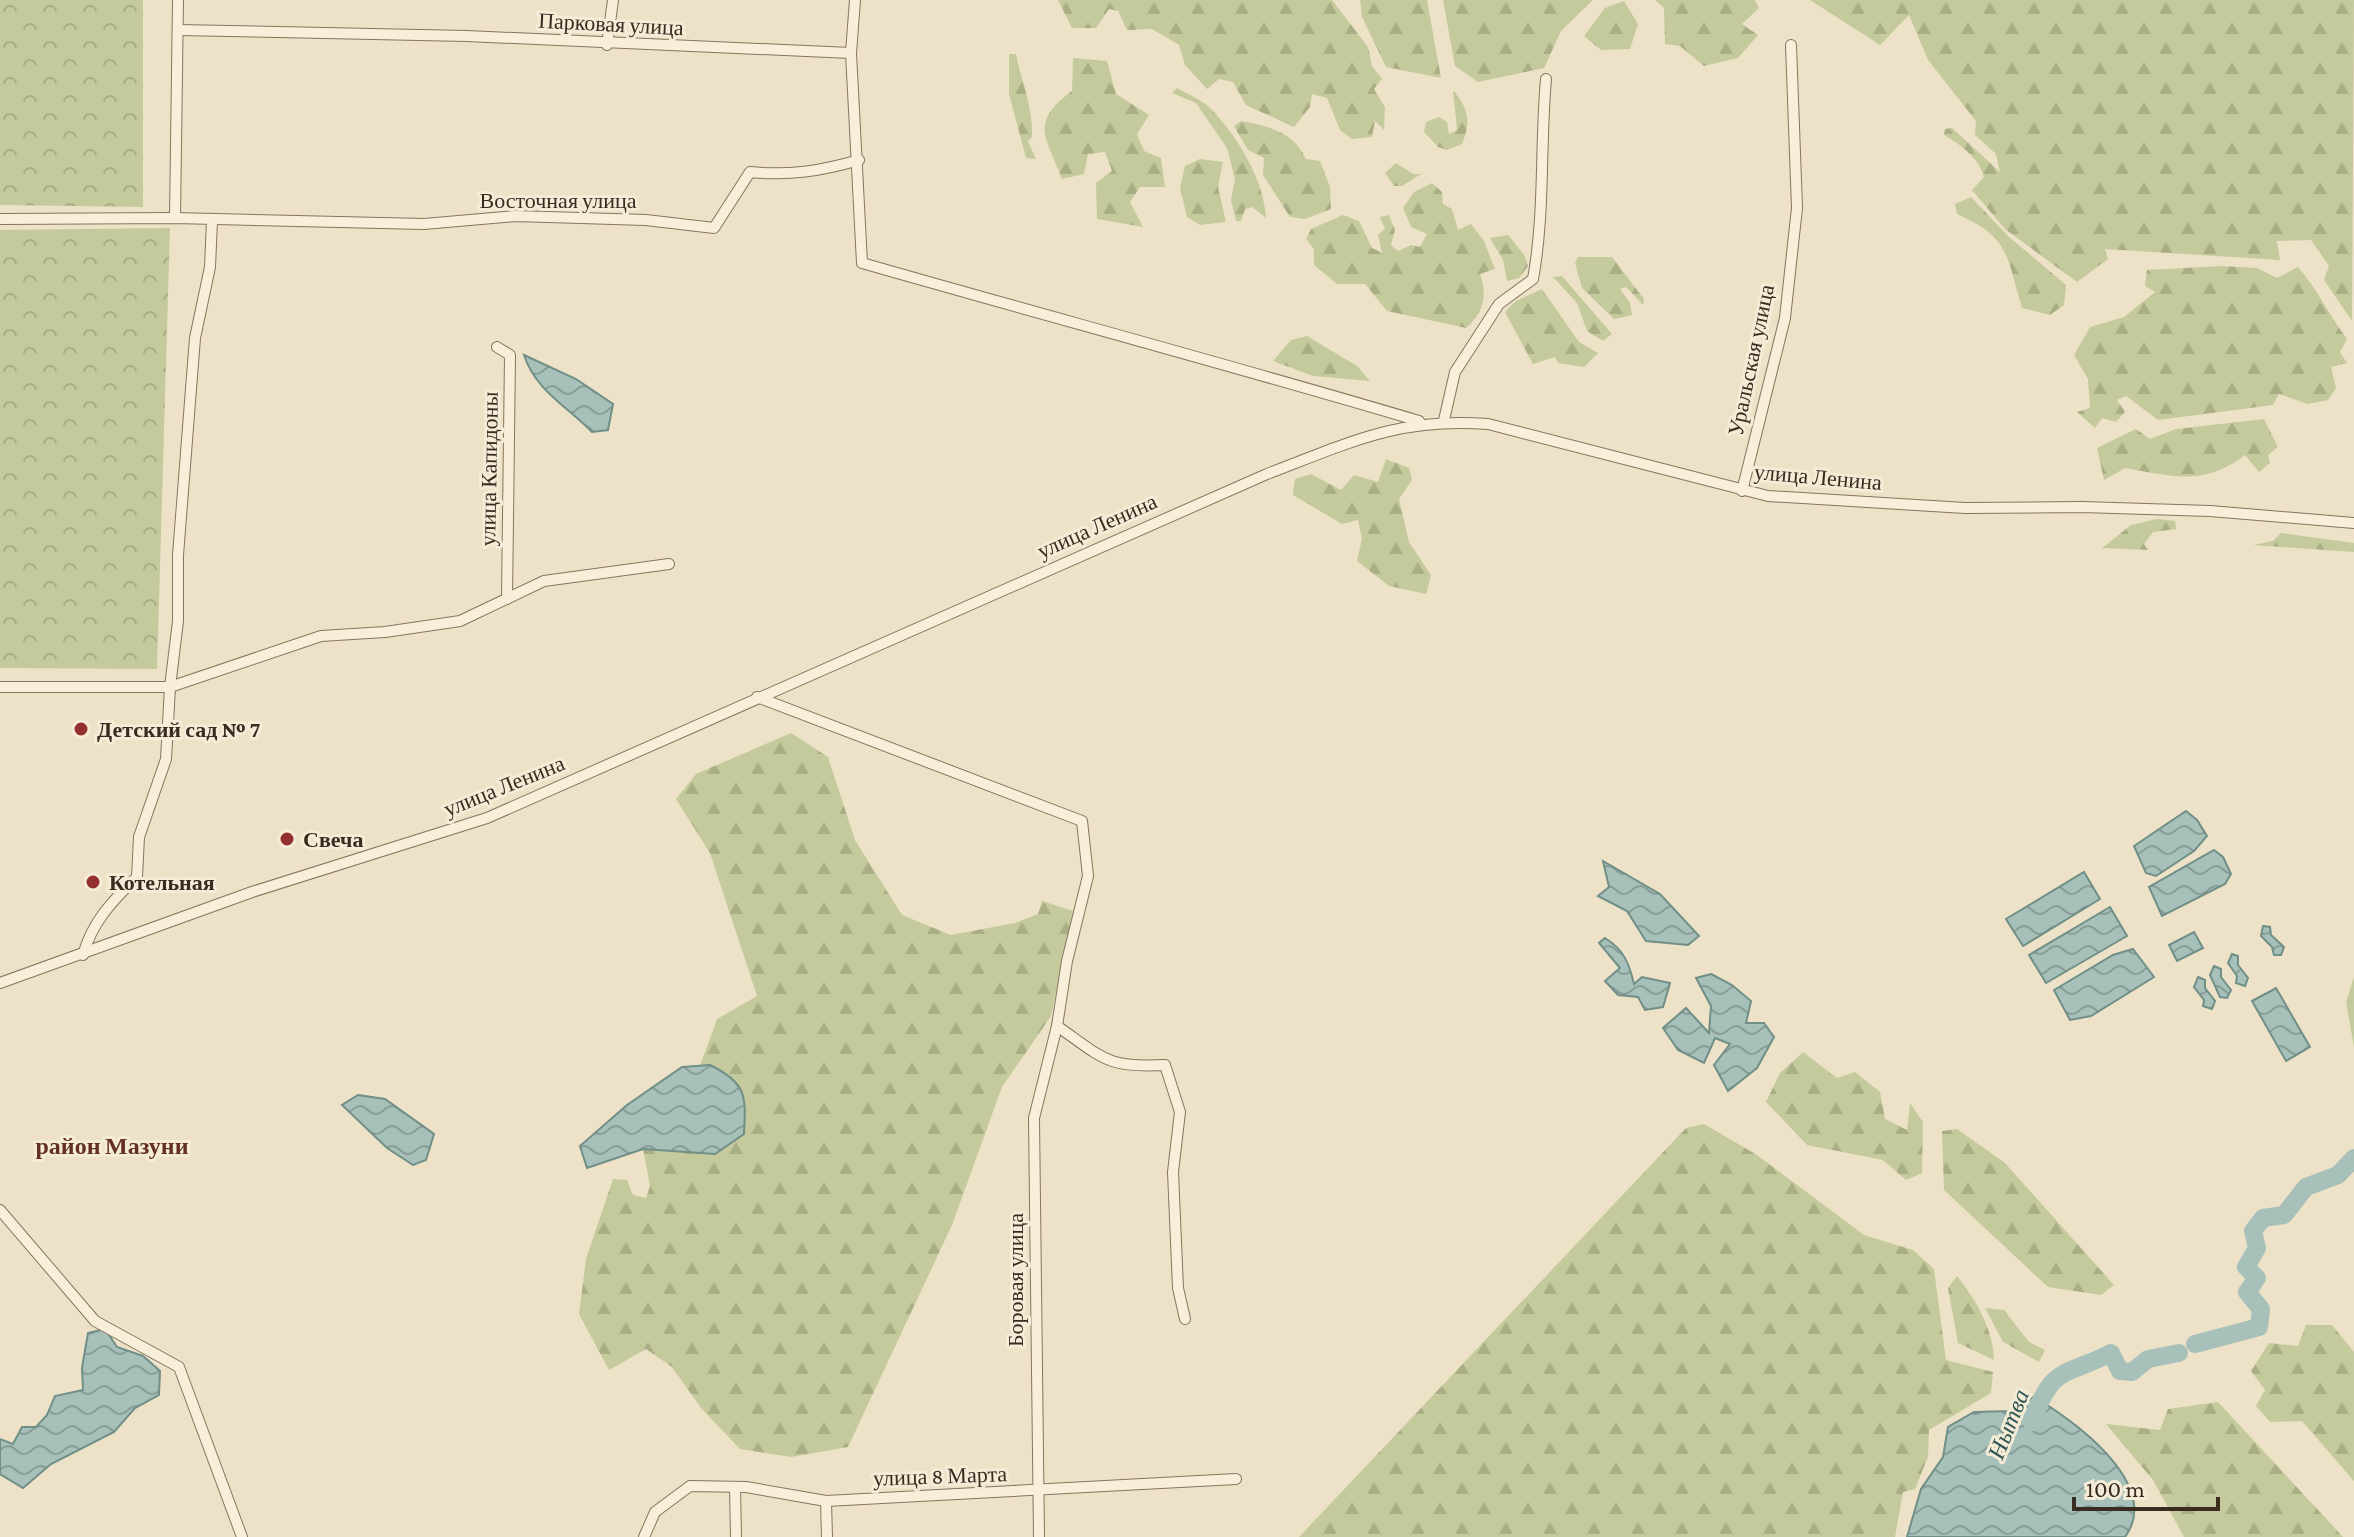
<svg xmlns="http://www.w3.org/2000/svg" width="2354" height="1537" font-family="'Crimson Pro',serif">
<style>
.forest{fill:url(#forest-firs)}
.park{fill:url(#park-crowns)}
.water{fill:url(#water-waves);stroke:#6f8f87;stroke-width:2}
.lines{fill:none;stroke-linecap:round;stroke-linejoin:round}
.river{stroke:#a8c0ba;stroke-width:18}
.minor-casing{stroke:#87745d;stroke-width:12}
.minor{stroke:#f7efda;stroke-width:10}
.poi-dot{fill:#943030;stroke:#f4ecd6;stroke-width:3}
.labels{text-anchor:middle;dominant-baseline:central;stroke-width:6;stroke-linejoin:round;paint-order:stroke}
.street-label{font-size:22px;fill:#382c20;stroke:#f4ecd6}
.poi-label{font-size:22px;font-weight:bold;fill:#382c20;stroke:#f4ecd6;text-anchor:start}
.neighbourhood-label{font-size:24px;font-weight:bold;fill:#633021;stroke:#f4ecd6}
.water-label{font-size:24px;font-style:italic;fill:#305755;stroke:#f4ecd6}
</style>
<defs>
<pattern id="forest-firs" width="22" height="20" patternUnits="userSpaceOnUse" patternTransform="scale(2)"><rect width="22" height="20" fill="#c4ca9b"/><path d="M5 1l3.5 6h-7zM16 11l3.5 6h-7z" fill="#a9ae85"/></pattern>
<pattern id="park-crowns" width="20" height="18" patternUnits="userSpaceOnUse" patternTransform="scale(2)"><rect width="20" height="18" fill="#c4ca9b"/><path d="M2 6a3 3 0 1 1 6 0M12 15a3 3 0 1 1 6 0" fill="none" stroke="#a9ae85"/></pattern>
<pattern id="water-waves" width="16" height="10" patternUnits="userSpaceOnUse" patternTransform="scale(2)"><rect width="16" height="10" fill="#a8c0ba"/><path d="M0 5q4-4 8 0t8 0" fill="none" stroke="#8a9c97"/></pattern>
</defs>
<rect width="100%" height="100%" fill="#ede2c7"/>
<!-- forest -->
<g class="forest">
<path d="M 1058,0 L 1332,0 L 1368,47 L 1372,66 L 1382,79 L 1374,89 L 1385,107 L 1384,130 L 1375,121 L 1372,137 L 1352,139 L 1340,130 L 1327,98 L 1312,94 L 1310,107 L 1294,127 L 1246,105 L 1233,82 L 1219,79 L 1207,89 L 1185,65 L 1179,45 L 1152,29 L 1127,30 L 1118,11 L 1109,9 L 1096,28 L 1072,28 Z"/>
<path d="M 1360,0 L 1427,0 L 1441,78 L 1386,67 L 1362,17 Z"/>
<path d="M 1443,0 L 1593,0 L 1561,31 L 1544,68 L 1478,82 L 1455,66 Z"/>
<path d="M 1655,0 L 1755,0 L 1759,8 L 1742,24 L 1758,35 L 1738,58 L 1704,66 L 1680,46 L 1665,44 L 1664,8 Z"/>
<path d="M 1810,0 L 2354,0 L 2352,321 L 2324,280 L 2329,266 L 2311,240 L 2277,241 L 2280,260 L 2105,249 L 2108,259 L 2077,282 L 2005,229 L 1972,190 L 1984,177 C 1980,159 1960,144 1944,135 L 1945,129 L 1952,128 L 2000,172 L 1996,154 L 1975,135 L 1976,121 L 1928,60 L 1909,15 L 1880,45 Z"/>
<path d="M 1624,1 L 1638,24 L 1630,49 L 1601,50 L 1584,36 L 1605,8 Z"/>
<path d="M 1009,54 L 1016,54 C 1022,84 1033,106 1032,137 L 1028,141 L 1036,159 L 1026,158 L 1009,94 Z"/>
<path d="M 1073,58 L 1107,61 L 1116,94 L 1149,115 L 1137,134 L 1144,151 L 1161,158 L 1165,187 L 1140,187 L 1130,202 L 1143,227 L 1097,219 L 1096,183 L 1112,171 L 1105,152 L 1088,154 L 1084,174 L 1062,179 C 1046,135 1029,123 1072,91 Z"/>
<path d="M 1177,88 C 1187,94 1201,99 1210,108 C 1237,135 1264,180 1266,218 L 1252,207 L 1245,209 L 1241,221 L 1236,221 L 1231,200 L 1235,179 L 1227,148 L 1196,103 L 1172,93 Z"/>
<path d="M 1453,90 C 1468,108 1472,121 1462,144 L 1447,150 L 1438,147 L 1424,132 L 1426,122 L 1439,117 L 1447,122 L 1449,134 L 1457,130 Z"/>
<path d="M 1241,121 C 1269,126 1294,133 1306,159 L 1320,161 L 1330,187 L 1331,209 L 1305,219 L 1290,217 L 1263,175 L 1264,158 L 1248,150 L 1234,126 Z"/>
<path d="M 1200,159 L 1223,162 L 1218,187 L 1226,222 L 1200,225 L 1187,217 L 1180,187 L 1185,166 Z"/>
<path d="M 1396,163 L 1413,174 L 1421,174 L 1402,186 L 1394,186 L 1385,173 Z"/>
<path d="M 1432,183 L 1442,192 L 1443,204 L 1452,209 L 1458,230 L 1471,224 L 1484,241 L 1495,269 L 1480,274 C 1488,296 1483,313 1466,328 L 1387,311 L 1365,284 L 1337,284 L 1314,265 L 1314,249 L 1306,239 L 1311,229 L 1343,215 L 1359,221 L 1372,248 L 1382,253 L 1378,235 L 1385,229 L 1380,217 L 1389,215 L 1395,230 L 1391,245 L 1398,251 L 1411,245 L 1420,247 L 1427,234 L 1411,227 L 1403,208 L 1414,192 Z"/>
<path d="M 1971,197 L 2008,236 L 2066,285 L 2064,305 L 2050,315 L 2022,308 C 2006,256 2011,238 1957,214 L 1955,204 Z"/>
<path d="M 1508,235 L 1525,256 L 1528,266 L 1519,278 L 1507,281 L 1503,260 L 1490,238 Z"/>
<path d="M 1578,257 L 1612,257 L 1644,299 L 1643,305 L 1626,287 L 1620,289 L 1630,303 L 1632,315 L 1614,319 L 1582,288 L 1575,263 Z"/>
<path d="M 2221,266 L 2257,268 L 2277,278 L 2298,267 C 2318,290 2329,315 2347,339 L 2340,352 L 2347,363 L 2331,367 L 2336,388 L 2328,400 L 2308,404 L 2279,394 L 2273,405 L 2158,420 L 2126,396 L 2117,400 L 2125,412 L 2116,422 L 2102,418 L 2095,428 L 2077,412 L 2090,408 L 2088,379 L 2074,355 L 2090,327 L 2124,317 L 2155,292 L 2145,286 L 2147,270 Z"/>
<path d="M 1562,276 L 1612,334 L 1603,341 L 1587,331 L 1577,303 L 1553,277 Z"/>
<path d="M 1542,289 L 1579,342 L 1598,353 L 1584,367 L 1558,363 L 1555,357 L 1533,364 L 1505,312 L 1516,301 Z"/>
<path d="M 1307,336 L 1357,366 L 1370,381 L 1313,376 L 1273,361 L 1291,340 Z"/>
<path d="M 2264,419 L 2278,447 L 2268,455 L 2270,463 L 2259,472 L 2245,455 C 2203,487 2173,476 2125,468 L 2104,480 L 2097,448 L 2136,429 L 2150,439 L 2176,429 Z"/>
<path d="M 1386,459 L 1409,468 L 1412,480 L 1399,499 L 1409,542 L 1431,575 L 1426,594 L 1389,586 L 1357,561 L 1362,539 L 1358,520 L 1342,524 L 1293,495 L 1295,479 L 1311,474 L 1341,490 L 1354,475 L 1378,482 Z"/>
<path d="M 2157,519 L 2175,521 L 2176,529 L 2153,532 L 2144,544 L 2148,550 L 2102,548 L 2131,525 Z"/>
<path d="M 2281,533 L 2354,543 L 2354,552 L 2253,545 L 2273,541 Z"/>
<path d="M 791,733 L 828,757 L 855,840 L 902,915 L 951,935 L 1015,923 L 1038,914 L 1042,901 L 1073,911 L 1051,1016 L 1002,1087 L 952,1225 L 848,1447 L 791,1457 L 740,1449 L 701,1408 L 672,1367 L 646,1349 L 609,1370 L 579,1314 L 586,1259 L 613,1179 L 627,1180 L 633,1195 L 646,1198 L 650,1186 L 643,1149 L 715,1154 L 710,1065 L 700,1066 L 717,1019 L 757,996 L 710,853 L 676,799 L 696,774 Z"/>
<path d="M 2354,977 L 2354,1047 L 2346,1002 Z"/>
<path d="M 1803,1052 L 1837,1078 L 1855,1072 L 1880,1092 L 1885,1119 L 1907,1130 L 1910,1103 L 1923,1122 L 1922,1173 L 1906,1180 L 1883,1160 L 1807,1145 L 1766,1102 L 1780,1073 Z"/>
<path d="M 1704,1124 L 1757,1155 L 1864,1235 L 1913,1250 L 1934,1269 L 1946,1360 L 1993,1372 L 1991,1393 L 1929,1430 L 1928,1457 L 1915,1489 L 1903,1492 L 1895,1537 L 1299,1537 L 1686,1128 Z"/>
<path d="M 1957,1129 L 2005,1163 L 2114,1285 L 2101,1295 L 2048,1287 L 1944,1190 L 1942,1131 Z"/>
<path d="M 1957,1276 C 1976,1300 1993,1329 1994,1360 L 1958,1343 L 1948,1288 Z"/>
<path d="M 1985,1308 L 2004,1310 L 2029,1342 L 2045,1350 L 2039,1362 L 2003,1342 Z"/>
<path d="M 2306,1325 L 2332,1325 L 2354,1352 L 2354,1481 L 2302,1421 L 2270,1422 L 2256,1406 L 2265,1390 L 2251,1371 L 2269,1343 L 2298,1346 Z"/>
<path d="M 2218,1402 L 2343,1537 L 2184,1537 L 2153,1480 L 2106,1424 L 2160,1430 L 2168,1409 Z"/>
</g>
<!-- park -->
<g class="park">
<path d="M 0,0 L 143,0 L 143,207 L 0,205 Z"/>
<path d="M 170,228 L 157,669 L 0,668 L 0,230 Z"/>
</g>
<!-- water -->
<g class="water">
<path d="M 524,355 L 576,379 L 613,404 L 608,430 L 592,432 C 568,407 535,390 524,355 Z"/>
<path d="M 2186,811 L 2197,820 L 2207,836 L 2194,851 L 2156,876 L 2146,873 L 2134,846 Z"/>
<path d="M 2214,850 L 2223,857 L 2231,874 L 2225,884 L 2162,916 L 2149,887 Z"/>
<path d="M 1603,861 L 1660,894 L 1699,936 L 1688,945 L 1646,941 L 1627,911 L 1598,896 L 1609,887 Z"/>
<path d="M 2084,872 L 2100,899 L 2023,946 L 2006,919 Z"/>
<path d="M 2110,907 L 2127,936 L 2046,983 L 2029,955 Z"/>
<path d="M 2263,926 L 2270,927 L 2271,935 L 2284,947 L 2281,955 L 2274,955 L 2272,947 L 2261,936 Z"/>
<path d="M 2194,932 L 2203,948 L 2177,961 L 2169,945 Z"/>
<path d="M 1605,938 C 1624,950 1629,963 1634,984 L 1642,977 L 1670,983 L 1663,1007 L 1645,1010 L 1638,997 L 1618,995 L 1605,981 L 1620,968 L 1599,943 Z"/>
<path d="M 2133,949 L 2154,977 L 2091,1016 L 2070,1020 L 2054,990 L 2113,955 Z"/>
<path d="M 2232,954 L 2238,956 L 2238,965 L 2248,978 L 2245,986 L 2236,983 L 2237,976 L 2228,963 Z"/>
<path d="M 2214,966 L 2221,969 L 2221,977 L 2231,990 L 2227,998 L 2220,997 L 2210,975 Z"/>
<path d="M 1711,974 L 1732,985 L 1751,1001 L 1746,1023 L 1764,1023 L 1774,1037 L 1757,1068 L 1728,1091 L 1714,1065 L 1730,1044 L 1715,1038 L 1704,1063 L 1678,1050 L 1663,1028 L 1686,1008 L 1709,1033 L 1711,1006 L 1696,978 Z"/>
<path d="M 2198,977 L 2205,980 L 2205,988 L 2215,1001 L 2212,1009 L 2203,1006 L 2204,1000 L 2194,987 Z"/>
<path d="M 2276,988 L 2310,1047 L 2286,1061 L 2252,1001 Z"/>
<path d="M 710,1065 C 747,1083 746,1096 744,1134 L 715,1154 L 643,1149 L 587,1168 L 580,1146 L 627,1105 L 682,1067 Z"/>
<path d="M 358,1095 L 385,1099 L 434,1134 L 426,1160 L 413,1165 L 387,1148 L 342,1105 Z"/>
<path d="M 105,1329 L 117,1347 L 143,1356 L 160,1371 L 159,1395 L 135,1408 L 114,1432 L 51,1464 L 23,1488 L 0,1474 L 0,1439 L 13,1444 L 22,1427 L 36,1427 L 47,1415 L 55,1396 L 83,1390 L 82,1368 L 88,1333 Z"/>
<path d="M 2034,1397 C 2074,1420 2163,1485 2125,1537 L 1907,1537 L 1921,1489 L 1943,1457 L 1948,1427 L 1974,1412 L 2010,1411 Z"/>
</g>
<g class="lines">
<!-- river -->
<g class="river">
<path d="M 2195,1344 L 2259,1327 L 2261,1309 L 2247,1292 L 2257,1278 L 2246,1267 L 2257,1248 L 2253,1231 L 2263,1218 L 2284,1215 L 2306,1187 L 2338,1175 L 2354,1158"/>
<path d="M 2032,1422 C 2053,1364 2064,1377 2111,1353 L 2120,1371 L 2132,1372 L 2148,1359 L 2179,1353"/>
</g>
<!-- minor casing -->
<g class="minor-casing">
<g id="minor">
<path d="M 855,0 L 851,53 L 862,263 C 1047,316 1234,366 1419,421"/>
<path d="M 178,30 L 467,36 L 851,53"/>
<path d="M 607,45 L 613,0"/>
<path d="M 175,218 L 178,0"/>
<path d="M 0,219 L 175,218 L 424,224 L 515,216 L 646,220 L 714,228 L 750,172 C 789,176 821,171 859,160"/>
<path d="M 497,347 L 510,355 L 507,599"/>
<path d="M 1444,420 L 1455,372 L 1499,304 L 1533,279 C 1545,213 1540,146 1546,79"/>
<path d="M 1742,491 L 1785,318 L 1797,208 L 1791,45"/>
<path d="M 0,687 L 170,687 L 321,636 L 385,632 L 460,621 L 544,581 L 669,564"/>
<path d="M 757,697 L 1082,821 L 1088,876 L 1067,961 L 1057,1026 L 1034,1118 L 1039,1537"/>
<path d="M 83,955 C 92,922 113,900 137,877 L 139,837 L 166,759 L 170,687 L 178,621 L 178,555 L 195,338 L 210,267 L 212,221"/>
<path d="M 0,983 L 252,892 L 487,818 L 1267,474 C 1349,443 1398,417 1488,424 L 1768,496 L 1965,508 L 2082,507 L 2210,511 L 2354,523"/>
<path d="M 1057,1026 C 1104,1059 1107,1068 1165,1065 L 1180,1112 L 1173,1172 L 1178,1288 L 1185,1319"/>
<path d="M 0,1210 L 95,1321 L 179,1367 L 242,1537"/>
<path d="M 735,1487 L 736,1537"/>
<path d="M 826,1501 L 827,1537"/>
<path d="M 644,1537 L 655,1512 L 690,1486 L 746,1487 L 826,1501 L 1236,1479"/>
</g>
</g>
<!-- minor -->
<use href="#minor" class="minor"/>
</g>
<!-- markers -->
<g class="poi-dot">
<circle cx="81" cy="729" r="8"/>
<circle cx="287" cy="839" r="8"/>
<circle cx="93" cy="882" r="8"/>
</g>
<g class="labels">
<!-- street labels -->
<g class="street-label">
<text transform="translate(611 24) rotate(3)">Парковая улица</text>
<text x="558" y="200">Восточная улица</text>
<text transform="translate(1751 360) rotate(-78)">Уральская улица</text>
<text transform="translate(489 469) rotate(-89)">улица Капидоны</text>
<text transform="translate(1818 477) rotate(5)">улица Ленина</text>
<text transform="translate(1097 526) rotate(-24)">улица Ленина</text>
<text transform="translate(504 786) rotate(-22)">улица Ленина</text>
<text transform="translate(1015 1280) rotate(-90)">Боровая улица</text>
<text transform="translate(940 1476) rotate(-2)">улица 8 Марта</text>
</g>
<!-- poi labels -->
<g class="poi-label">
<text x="97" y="729">Детский сад № 7</text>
<text x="303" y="839">Свеча</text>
<text x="109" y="882">Котельная</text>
</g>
<!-- neighbourhood labels -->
<g class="neighbourhood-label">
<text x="112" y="1145">район Мазуни</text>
</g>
<!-- water labels -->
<g class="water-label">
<text transform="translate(2008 1424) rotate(-68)">Нытва</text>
</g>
</g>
<!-- scale -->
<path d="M2074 1497v12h144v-12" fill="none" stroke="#382c20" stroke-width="4"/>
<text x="2086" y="1497" font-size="24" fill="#382c20" stroke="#f4ecd6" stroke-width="6" paint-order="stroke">100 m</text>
</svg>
